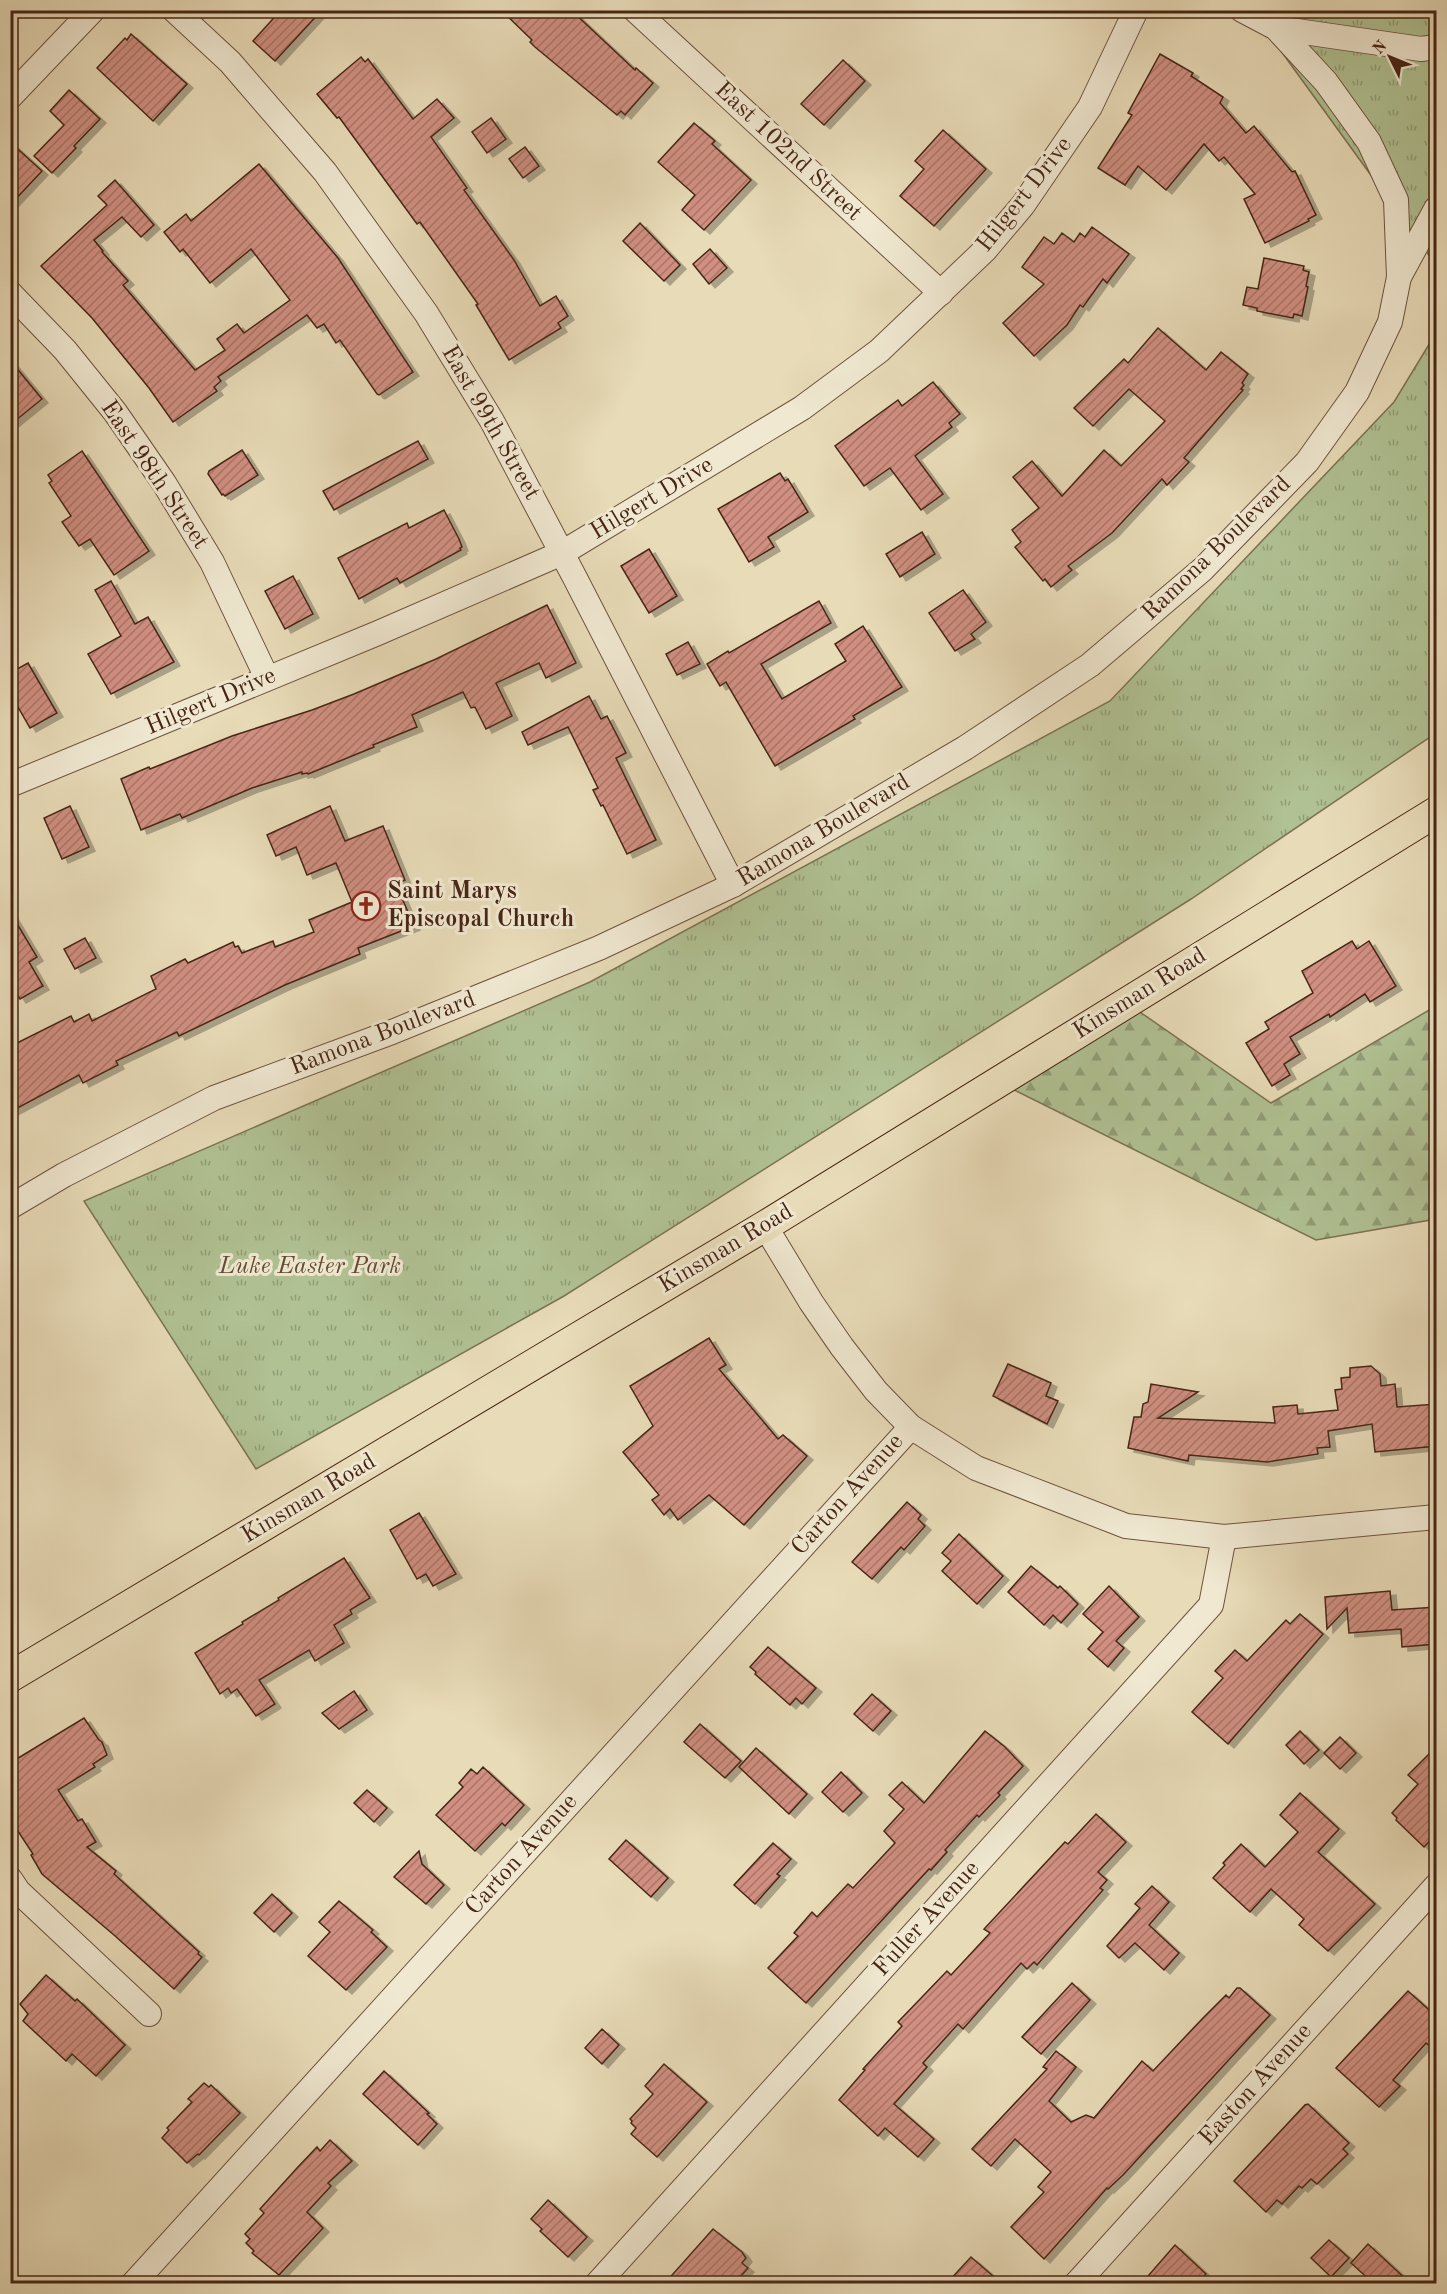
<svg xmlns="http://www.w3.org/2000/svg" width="1447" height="2294" font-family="'Old Standard TT',serif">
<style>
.forest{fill:url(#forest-firs);stroke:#7c7354;stroke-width:1.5}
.park{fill:url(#park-tufts);stroke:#7c7354;stroke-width:1.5}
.building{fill:url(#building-hatch);stroke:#472515;stroke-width:1.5;filter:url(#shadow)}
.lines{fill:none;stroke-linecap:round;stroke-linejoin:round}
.minor-casing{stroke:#6f523e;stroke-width:26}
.major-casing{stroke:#472515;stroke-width:32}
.minor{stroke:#f0e8d1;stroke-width:24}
.major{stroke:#e8dbb8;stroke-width:30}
.labels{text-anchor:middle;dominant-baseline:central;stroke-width:6;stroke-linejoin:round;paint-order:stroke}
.street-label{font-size:24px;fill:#472515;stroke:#f0e8d1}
.poi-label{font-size:24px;font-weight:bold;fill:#472515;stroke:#f0e8d1;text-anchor:start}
.park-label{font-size:24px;font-style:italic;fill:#614c34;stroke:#f0e8d1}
</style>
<defs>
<pattern id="forest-firs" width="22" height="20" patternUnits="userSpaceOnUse" patternTransform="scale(1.5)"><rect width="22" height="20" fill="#b0c193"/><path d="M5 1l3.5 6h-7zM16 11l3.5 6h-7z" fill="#919d77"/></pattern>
<pattern id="park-tufts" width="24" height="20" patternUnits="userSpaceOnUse" patternTransform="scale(1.5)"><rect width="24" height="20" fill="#b0c193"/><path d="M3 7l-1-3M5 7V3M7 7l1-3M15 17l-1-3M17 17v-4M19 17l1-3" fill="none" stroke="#919d77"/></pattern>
<pattern id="building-hatch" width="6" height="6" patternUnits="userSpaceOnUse" patternTransform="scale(1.5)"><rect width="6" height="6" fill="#d08f81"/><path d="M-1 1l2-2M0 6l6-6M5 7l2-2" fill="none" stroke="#ab7568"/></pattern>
<filter id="shadow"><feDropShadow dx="6" dy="4" stdDeviation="0" flood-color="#0004"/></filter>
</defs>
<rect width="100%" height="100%" fill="#e8dbb8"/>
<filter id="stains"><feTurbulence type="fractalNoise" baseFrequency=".00333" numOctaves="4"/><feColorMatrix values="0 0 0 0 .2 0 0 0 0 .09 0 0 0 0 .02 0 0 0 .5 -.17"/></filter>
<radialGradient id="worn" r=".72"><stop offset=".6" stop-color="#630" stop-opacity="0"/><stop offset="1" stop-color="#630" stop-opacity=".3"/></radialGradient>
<!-- forest -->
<path class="forest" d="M 1127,1003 L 1271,1103 L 1436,1006 L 1436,1219 L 1316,1240 L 998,1082 Z"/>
<!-- park -->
<g class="park">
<path d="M 1252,11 L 1436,11 L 1436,266 L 1436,265 Z"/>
<path d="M 1436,333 L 1436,733 L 1191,899 L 564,1296 L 256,1469 L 84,1201 L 590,982 L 1110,701 L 1394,402 Z"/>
</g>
<!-- building -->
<g class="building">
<path d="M 281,10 L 322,10 L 275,61 L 253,41 Z"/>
<path d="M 501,10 L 571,10 L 635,70 L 636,68 L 653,83 L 625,115 L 621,111 L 617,115 L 535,47 L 530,42 L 532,40 Z"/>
<path d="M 131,34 L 187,84 L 153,121 L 97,68 L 125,38 L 127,40 Z"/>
<path d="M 1160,54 L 1193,73 L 1191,76 L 1223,97 L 1220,103 L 1246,133 L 1254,126 L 1292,172 L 1295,171 L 1316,215 L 1308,219 L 1309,221 L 1265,243 L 1244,199 L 1255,194 L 1224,157 L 1219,161 L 1204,144 L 1166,190 L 1138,166 L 1125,185 L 1098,168 L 1132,115 L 1128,113 Z"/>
<path d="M 361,57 L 365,62 L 368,59 L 413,119 L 437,99 L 454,118 L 431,137 L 467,188 L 464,190 L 514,260 L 540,306 L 556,296 L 568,316 L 558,323 L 561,328 L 509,360 L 476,305 L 478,304 L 420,222 L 417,224 L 339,117 L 337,118 L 317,94 Z"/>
<path d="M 843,60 L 865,81 L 824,125 L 801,104 Z"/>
<path d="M 69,90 L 100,119 L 74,146 L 76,148 L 52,173 L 34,156 L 64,125 L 50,111 Z"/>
<path d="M 491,118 L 506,139 L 487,153 L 472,132 Z"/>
<path d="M 694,123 L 715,141 L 712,144 L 751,180 L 704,230 L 682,210 L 695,195 L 658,162 Z"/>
<path d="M 943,130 L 986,169 L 934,226 L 900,196 L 924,169 L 915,161 Z"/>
<path d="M 10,142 L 42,171 L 10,205 Z"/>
<path d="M 525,147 L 539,166 L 523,178 L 509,159 Z"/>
<path d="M 259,164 L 338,258 L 413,372 L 379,395 L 377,394 L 340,340 L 336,343 L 324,324 L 317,328 L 307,315 L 218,377 L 221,381 L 214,387 L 217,391 L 173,422 L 149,388 L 92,318 L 41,266 L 107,205 L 98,196 L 115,180 L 154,225 L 141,237 L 122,217 L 94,240 L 103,251 L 102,252 L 128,281 L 123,285 L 195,370 L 225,350 L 217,339 L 237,324 L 244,333 L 290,300 L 251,249 L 210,283 L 183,249 L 180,252 L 164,232 L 186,214 L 191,221 Z"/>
<path d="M 640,223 L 680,265 L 664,281 L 623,241 Z"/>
<path d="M 1092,227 L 1129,254 L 1107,283 L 1103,279 L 1083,307 L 1080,305 L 1067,325 L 1034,356 L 1003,323 L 1044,284 L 1022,267 L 1044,237 L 1054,244 L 1062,233 L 1074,242 L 1080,233 L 1085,237 Z"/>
<path d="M 710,249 L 727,268 L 709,284 L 693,264 Z"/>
<path d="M 1264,258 L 1304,266 L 1303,270 L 1309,272 L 1306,286 L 1308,287 L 1302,316 L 1294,314 L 1293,318 L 1257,311 L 1257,308 L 1243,305 L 1247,287 L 1258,289 Z"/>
<path d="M 1158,328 L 1206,370 L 1221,352 L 1248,374 L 1242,383 L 1244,385 L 1241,389 L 1243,390 L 1184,458 L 1189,462 L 1167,485 L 1162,479 L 1112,533 L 1068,566 L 1072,570 L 1051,587 L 1045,579 L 1043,581 L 1015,547 L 1021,542 L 1012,530 L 1039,508 L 1013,477 L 1032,461 L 1062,496 L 1104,450 L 1121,466 L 1165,421 L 1129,389 L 1093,426 L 1074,408 L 1124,359 L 1128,363 Z"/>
<path d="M 10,360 L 42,399 L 10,425 Z"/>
<path d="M 933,382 L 960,414 L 949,423 L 952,427 L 915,456 L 943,494 L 921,510 L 890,468 L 864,486 L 835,446 L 898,400 L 902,406 Z"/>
<path d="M 418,441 L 428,459 L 334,510 L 323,491 Z"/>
<path d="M 242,450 L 258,475 L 225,496 L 223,494 L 222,495 L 208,474 L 209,471 Z"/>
<path d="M 82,451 L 149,551 L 114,575 L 90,539 L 79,546 L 62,522 L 71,516 L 49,483 L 52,481 L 48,475 Z"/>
<path d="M 780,473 L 785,481 L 788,479 L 808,512 L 768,537 L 774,547 L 749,562 L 718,509 Z"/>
<path d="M 444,510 L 459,539 L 462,547 L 460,548 L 461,550 L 400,583 L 397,578 L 359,599 L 338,558 L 407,523 L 409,528 Z"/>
<path d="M 922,532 L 935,554 L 900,577 L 886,554 Z"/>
<path d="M 649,549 L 677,596 L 649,613 L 621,566 Z"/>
<path d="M 293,576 L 313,614 L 285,629 L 265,591 Z"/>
<path d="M 111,581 L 135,624 L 148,617 L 174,662 L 111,694 L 88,654 L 121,636 L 95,590 Z"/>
<path d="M 963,590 L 986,622 L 971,634 L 975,639 L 955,651 L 929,613 Z"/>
<path d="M 819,601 L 831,623 L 761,664 L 782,699 L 846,661 L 835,644 L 863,626 L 902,687 L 853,716 L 855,719 L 775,766 L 726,682 L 720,686 L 707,664 L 728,651 L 729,653 Z"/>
<path d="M 547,605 L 576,663 L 546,678 L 539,663 L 496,683 L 512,716 L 486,729 L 475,707 L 471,708 L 463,692 L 412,715 L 417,727 L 373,745 L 374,747 L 308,774 L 307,773 L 302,774 L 302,772 L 252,788 L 182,818 L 180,814 L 141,830 L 121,779 L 149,767 L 150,769 L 232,736 L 312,710 L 354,694 L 436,659 Z"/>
<path d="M 688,642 L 700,664 L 677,675 L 666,654 Z"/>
<path d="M 28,663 L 57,713 L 30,728 L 10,693 L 10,673 Z"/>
<path d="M 589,696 L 601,719 L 607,716 L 626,753 L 616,758 L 656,840 L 627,854 L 603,805 L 601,806 L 593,790 L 598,788 L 568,727 L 528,745 L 522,732 Z"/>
<path d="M 70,806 L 89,847 L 62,859 L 44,818 Z"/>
<path d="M 330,806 L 345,841 L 383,826 L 405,880 L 396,884 L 414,926 L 358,948 L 360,954 L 285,985 L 179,1036 L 177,1032 L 116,1061 L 118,1065 L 83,1083 L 79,1075 L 10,1112 L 11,1046 L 71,1016 L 74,1022 L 89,1014 L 92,1021 L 156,989 L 151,976 L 185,959 L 188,963 L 233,942 L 235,947 L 238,946 L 242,953 L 273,941 L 275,947 L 314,932 L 309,920 L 352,902 L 336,863 L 307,875 L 296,847 L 276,856 L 267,835 Z"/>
<path d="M 10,912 L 37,957 L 29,962 L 43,986 L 20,999 L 10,983 Z"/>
<path d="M 85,938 L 96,958 L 75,969 L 64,949 Z"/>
<path d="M 1352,941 L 1357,949 L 1369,941 L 1396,986 L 1370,1002 L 1365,994 L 1330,1017 L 1329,1014 L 1290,1037 L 1300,1054 L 1284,1064 L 1290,1075 L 1272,1086 L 1246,1043 L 1269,1029 L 1265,1022 L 1313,993 L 1302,971 Z"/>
<path d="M 709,1338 L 726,1365 L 719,1369 L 778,1439 L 783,1435 L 807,1456 L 744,1525 L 709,1495 L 678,1520 L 670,1509 L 664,1515 L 652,1500 L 659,1495 L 623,1452 L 653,1426 L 630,1386 Z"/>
<path d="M 1008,1364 L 1051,1383 L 1046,1396 L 1058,1401 L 1047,1424 L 993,1396 Z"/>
<path d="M 1371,1366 L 1380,1374 L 1381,1386 L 1395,1384 L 1397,1407 L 1437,1404 L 1437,1446 L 1375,1452 L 1372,1424 L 1328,1431 L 1330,1447 L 1317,1448 L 1318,1454 L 1267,1462 L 1189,1455 L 1188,1461 L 1128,1448 L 1134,1417 L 1141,1417 L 1143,1404 L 1148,1402 L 1151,1384 L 1198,1392 L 1158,1418 L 1275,1423 L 1273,1407 L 1297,1405 L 1298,1414 L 1338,1410 L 1335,1390 L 1342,1389 L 1341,1378 L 1350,1377 L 1350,1368 Z"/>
<path d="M 907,1502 L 921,1515 L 918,1519 L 925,1526 L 904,1550 L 901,1547 L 872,1579 L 852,1562 Z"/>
<path d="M 419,1513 L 456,1574 L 433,1586 L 426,1574 L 417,1579 L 390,1530 Z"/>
<path d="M 959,1534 L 1003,1576 L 977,1604 L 942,1571 L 951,1561 L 942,1553 Z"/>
<path d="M 344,1558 L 370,1598 L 350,1610 L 352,1614 L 334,1625 L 344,1643 L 315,1661 L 309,1650 L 259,1680 L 275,1704 L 256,1716 L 237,1689 L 231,1693 L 228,1688 L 220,1694 L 195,1653 L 243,1624 L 242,1622 L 279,1600 L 278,1598 Z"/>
<path d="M 1031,1566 L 1058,1588 L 1060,1586 L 1078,1604 L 1061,1623 L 1053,1615 L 1044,1625 L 1008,1592 Z"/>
<path d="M 1109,1586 L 1139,1617 L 1116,1641 L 1124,1648 L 1108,1667 L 1088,1649 L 1103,1632 L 1083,1614 Z"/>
<path d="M 1390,1591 L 1392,1610 L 1437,1607 L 1437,1644 L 1402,1647 L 1401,1629 L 1349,1633 L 1347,1608 L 1327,1629 L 1325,1597 Z"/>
<path d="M 1300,1614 L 1323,1634 L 1228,1744 L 1192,1712 L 1223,1678 L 1215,1671 L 1235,1650 L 1247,1661 L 1286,1620 L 1290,1624 Z"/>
<path d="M 768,1647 L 816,1688 L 802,1704 L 796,1698 L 790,1705 L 755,1674 L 756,1672 L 750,1667 Z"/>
<path d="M 354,1691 L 367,1710 L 339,1729 L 322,1713 Z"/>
<path d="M 872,1694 L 891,1711 L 873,1731 L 854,1714 Z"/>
<path d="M 84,1718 L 99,1740 L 102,1742 L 107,1755 L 93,1764 L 95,1767 L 58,1790 L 78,1821 L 82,1819 L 96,1842 L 87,1847 L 116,1871 L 114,1874 L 199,1952 L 198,1954 L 202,1957 L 174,1989 L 114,1935 L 42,1874 L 31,1855 L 33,1854 L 10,1819 L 10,1763 Z"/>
<path d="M 700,1724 L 741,1761 L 725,1778 L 684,1742 Z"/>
<path d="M 985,1731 L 1005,1747 L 1023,1766 L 998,1793 L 1000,1795 L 979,1817 L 977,1815 L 945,1850 L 947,1852 L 931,1870 L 929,1869 L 806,2003 L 768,1968 L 798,1936 L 794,1933 L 812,1912 L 817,1917 L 848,1884 L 853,1888 L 895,1843 L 884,1831 L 904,1809 L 889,1795 L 902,1782 L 924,1803 Z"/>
<path d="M 1300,1731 L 1319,1750 L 1304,1764 L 1286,1745 Z"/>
<path d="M 1340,1737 L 1356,1753 L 1340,1769 L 1324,1753 Z"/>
<path d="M 1437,1746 L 1437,1833 L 1424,1847 L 1396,1820 L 1397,1818 L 1392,1813 L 1418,1784 L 1408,1775 Z"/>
<path d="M 756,1748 L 807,1794 L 789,1814 L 739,1767 Z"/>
<path d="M 483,1767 L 524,1805 L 505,1826 L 502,1823 L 475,1851 L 436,1815 L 463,1787 L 459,1783 L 471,1769 L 477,1774 Z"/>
<path d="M 841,1772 L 862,1793 L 843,1812 L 822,1792 Z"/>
<path d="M 367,1790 L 387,1808 L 374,1822 L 354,1803 Z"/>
<path d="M 1300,1793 L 1339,1829 L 1318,1852 L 1375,1904 L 1328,1951 L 1299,1925 L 1304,1919 L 1271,1889 L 1250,1912 L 1213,1878 L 1225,1865 L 1223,1863 L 1241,1844 L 1265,1867 L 1298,1832 L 1280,1815 Z"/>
<path d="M 1096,1814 L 1126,1842 L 1098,1872 L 1107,1880 L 1100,1888 L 1103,1890 L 1037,1965 L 1034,1962 L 1027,1969 L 1021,1963 L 963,2029 L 958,2024 L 923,2063 L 927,2067 L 894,2104 L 934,2139 L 918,2157 L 885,2128 L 878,2136 L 839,2100 L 865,2070 L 863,2069 L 902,2026 L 898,2022 L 947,1971 L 951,1975 L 990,1933 L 984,1929 L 1065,1842 L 1068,1844 Z"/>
<path d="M 626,1840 L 668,1878 L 651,1897 L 609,1859 Z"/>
<path d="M 773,1843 L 791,1859 L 777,1874 L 780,1876 L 755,1904 L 734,1885 Z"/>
<path d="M 419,1851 L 422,1864 L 444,1885 L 426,1904 L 394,1877 Z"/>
<path d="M 1152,1886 L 1169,1902 L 1149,1925 L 1179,1953 L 1164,1970 L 1135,1943 L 1119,1958 L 1107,1946 L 1140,1908 L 1135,1904 Z"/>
<path d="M 272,1894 L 292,1913 L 274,1932 L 254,1913 Z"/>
<path d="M 339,1901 L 373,1930 L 371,1932 L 387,1947 L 346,1990 L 308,1956 L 330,1932 L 319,1922 Z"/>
<path d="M 46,1975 L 75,2001 L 77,1999 L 125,2045 L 96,2076 L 72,2054 L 66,2061 L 23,2021 L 28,2014 L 20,2004 Z"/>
<path d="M 1072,1983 L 1090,2000 L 1041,2054 L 1022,2037 Z"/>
<path d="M 1237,1988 L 1240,1988 L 1270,2015 L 1123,2175 L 1108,2189 L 1107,2188 L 1044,2259 L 1011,2227 L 1044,2192 L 1038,2187 L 1051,2172 L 1015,2139 L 991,2166 L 972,2149 L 1047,2069 L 1043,2067 L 1056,2051 L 1076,2067 L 1049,2101 L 1071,2122 L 1086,2115 L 1094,2118 L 1142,2061 L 1153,2071 L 1202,2019 L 1226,1995 L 1229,1998 Z"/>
<path d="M 1408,1991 L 1437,2017 L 1437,2052 L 1426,2043 L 1393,2080 L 1400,2086 L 1379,2107 L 1336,2068 Z"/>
<path d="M 602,2029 L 619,2045 L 602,2064 L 585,2048 Z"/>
<path d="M 664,2064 L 707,2102 L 657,2157 L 631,2134 L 636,2128 L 631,2123 L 632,2121 L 630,2119 L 653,2094 L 645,2086 Z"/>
<path d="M 384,2071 L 429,2113 L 427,2114 L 437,2124 L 418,2145 L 363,2094 Z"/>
<path d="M 204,2083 L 209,2087 L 211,2085 L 240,2113 L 199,2155 L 198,2154 L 187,2163 L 162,2138 L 169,2130 L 167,2128 L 192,2102 L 188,2099 Z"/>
<path d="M 1308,2104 L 1349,2143 L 1343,2149 L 1348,2154 L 1317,2184 L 1311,2179 L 1302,2188 L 1299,2186 L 1282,2204 L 1277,2200 L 1266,2212 L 1234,2181 L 1305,2105 Z"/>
<path d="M 330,2140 L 352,2161 L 328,2183 L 331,2186 L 307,2212 L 323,2228 L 279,2275 L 252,2253 L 254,2251 L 246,2243 L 250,2239 L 245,2234 L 264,2213 L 260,2209 L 297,2168 L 317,2147 L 320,2151 Z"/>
<path d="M 548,2200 L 587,2237 L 568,2257 L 540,2231 L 542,2229 L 531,2219 Z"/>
<path d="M 713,2229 L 742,2252 L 746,2258 L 742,2263 L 748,2268 L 735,2283 L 665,2283 Z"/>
<path d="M 1329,2240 L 1349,2258 L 1331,2277 L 1311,2258 Z"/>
<path d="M 1368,2244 L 1410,2283 L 1373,2283 L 1351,2263 Z"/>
<path d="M 1175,2245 L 1206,2274 L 1197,2283 L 1142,2283 Z"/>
<path d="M 971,2257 L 1001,2283 L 947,2283 Z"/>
</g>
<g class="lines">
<!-- minor casing -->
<g class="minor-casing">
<g id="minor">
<path d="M 174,10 L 230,62 L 325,172 L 426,313 L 492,421 L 574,576 L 733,885"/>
<path d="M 635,10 L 941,293"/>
<path d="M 1242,10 L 1276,28 L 1326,82 L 1369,142 L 1396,200 L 1399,277"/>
<path d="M 1276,28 L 1421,49 L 1436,47"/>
<path d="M 10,97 L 93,10"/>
<path d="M 10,293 L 65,350 L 115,412 L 164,483 L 212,562 L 267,678"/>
<path d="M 10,785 L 378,633 L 562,553 L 802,408 L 879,351 L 985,250 L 1023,205 L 1090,107 L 1136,10"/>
<path d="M 10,1207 L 64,1175 L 214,1098 L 392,1032 L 599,948 L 733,885 L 965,748 L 1090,665 L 1203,569 L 1307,462 L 1357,392 L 1390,322 L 1399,277 L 1436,209"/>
<path d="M 765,1226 L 811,1302 L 842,1347 L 876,1391 L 911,1427 L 976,1468 L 1126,1526 L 1224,1537 L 1436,1517"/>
<path d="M 10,1879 L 18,1891 L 149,2014"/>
<path d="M 133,2284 L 911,1427"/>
<path d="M 597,2284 L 1211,1605 L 1224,1537"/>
<path d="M 1076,2284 L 1436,1886"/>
</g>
</g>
<!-- major casing -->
<g class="major-casing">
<path id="major" d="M 10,1677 L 765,1226 L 1436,812"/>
</g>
<!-- minor -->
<use href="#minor" class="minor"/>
<!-- major -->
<use href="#major" class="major"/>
</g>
<!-- icons -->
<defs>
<g id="church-ring" transform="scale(1.5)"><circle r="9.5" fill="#f0e8d1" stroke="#8f2418" stroke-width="1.5"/><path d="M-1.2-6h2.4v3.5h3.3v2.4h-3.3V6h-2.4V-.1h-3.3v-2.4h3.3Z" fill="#8f2418"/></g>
</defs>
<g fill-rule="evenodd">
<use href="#church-ring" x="366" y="906"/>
</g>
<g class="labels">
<!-- street labels -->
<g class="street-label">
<text transform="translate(788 152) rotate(43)">East 102nd Street</text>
<text transform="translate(1025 195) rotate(-52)">Hilgert Drive</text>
<text transform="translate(490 423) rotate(60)">East 99th Street</text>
<text transform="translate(154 475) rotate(56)">East 98th Street</text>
<text transform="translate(652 499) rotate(-31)">Hilgert Drive</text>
<text transform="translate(1217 549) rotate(-44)">Ramona Boulevard</text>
<text transform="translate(211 702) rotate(-23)">Hilgert Drive</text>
<text transform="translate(824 831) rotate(-31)">Ramona Boulevard</text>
<text transform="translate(1140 994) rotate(-32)">Kinsman Road</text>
<text transform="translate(383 1034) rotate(-21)">Ramona Boulevard</text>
<text transform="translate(726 1249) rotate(-31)">Kinsman Road</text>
<text transform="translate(848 1495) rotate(-48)">Carton Avenue</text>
<text transform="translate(309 1499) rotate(-31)">Kinsman Road</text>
<text transform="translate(522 1855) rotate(-48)">Carton Avenue</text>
<text transform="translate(927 1919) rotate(-48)">Fuller Avenue</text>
<text transform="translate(1256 2085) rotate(-48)">Easton Avenue</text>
</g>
<!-- poi labels -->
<g class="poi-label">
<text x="387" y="892">Saint Marys<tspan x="387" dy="28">Episcopal Church</tspan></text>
</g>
<!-- park labels -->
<g class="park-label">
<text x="310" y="1267">Luke Easter Park</text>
</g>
</g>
<!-- margin -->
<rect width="1447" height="2294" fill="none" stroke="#e8dbb8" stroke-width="36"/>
<rect x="12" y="12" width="1423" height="2270" fill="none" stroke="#472515" stroke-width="3"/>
<rect x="18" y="18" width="1411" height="2258" fill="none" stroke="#472515" stroke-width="1.5"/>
<!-- north arrow -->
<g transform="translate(1390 57) rotate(313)" stroke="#f0e8d1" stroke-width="4.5" paint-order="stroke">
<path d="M0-4.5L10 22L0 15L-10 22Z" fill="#472515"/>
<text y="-9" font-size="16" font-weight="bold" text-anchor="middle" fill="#472515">N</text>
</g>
<rect width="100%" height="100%" filter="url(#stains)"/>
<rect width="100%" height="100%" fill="url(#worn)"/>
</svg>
